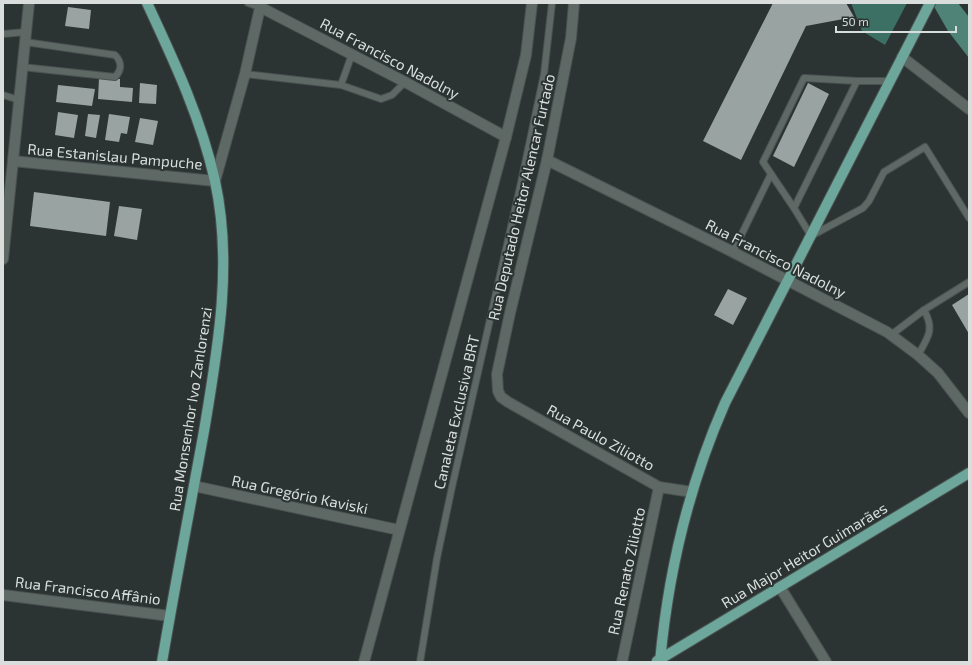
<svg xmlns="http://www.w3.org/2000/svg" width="972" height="665" font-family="'Exo 2',sans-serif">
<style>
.forest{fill:#3c7065}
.water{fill:#4f8378}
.building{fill:#99a3a1}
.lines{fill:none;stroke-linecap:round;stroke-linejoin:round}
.lane-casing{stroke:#4a5251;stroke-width:8}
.street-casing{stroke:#4a5251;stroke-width:12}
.secondary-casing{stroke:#4a5251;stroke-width:12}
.primary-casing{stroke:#4a5251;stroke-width:12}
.lane{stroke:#5e6865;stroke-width:6}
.street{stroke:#5e6865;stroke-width:10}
.secondary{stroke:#5e6865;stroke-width:10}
.primary{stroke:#6da69a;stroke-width:10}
.labels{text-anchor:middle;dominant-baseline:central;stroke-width:4;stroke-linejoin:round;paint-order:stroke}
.street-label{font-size:15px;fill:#d9dedd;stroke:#2b3432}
</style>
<rect width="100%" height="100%" fill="#2b3432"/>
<!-- forest -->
<path class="forest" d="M 851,3 L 907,3 L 885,45 L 862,31 Z"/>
<!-- water -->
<path class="water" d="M 932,3 L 958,3 L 969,17 L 969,58 L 948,31 Z"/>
<!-- building -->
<g class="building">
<path d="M 773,3 L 846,3 L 854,17 L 806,26 L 741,160 L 703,141 Z"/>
<path d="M 68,7 L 91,10 L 89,29 L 65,26 Z"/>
<path d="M 99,78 L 120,79 L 120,87 L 133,88 L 132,102 L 98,99 Z"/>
<path d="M 140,83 L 157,85 L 156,104 L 139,103 Z"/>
<path d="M 808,83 L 829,94 L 794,167 L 773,156 Z"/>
<path d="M 58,85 L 95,89 L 92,106 L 56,102 Z"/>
<path d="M 58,112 L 78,115 L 74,138 L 55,135 Z"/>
<path d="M 88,114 L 100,115 L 96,138 L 85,136 Z"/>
<path d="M 109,114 L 130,117 L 127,134 L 121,133 L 119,142 L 105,140 Z"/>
<path d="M 140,118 L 158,121 L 153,145 L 135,142 Z"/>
<path d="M 34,192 L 110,202 L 106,236 L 30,226 Z"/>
<path d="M 119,206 L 142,209 L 137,240 L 114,236 Z"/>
<path d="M 728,289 L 747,298 L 733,325 L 714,315 Z"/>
<path d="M 969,294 L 969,334 L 952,305 Z"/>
</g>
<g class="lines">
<!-- lane casing -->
<g class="lane-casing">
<g id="lane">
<path d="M 248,3 L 260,7"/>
<path d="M 3,34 L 26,32"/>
<path d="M 22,67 L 115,77 C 122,70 122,62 115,55 L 25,42"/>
<path d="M 245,74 L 341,85 L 381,99 L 392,95 L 405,82"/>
<path d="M 890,81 L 857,81 L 794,208 L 811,236 L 863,208 L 869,201 L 884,172 L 925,147 L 969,218"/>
<path d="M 341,85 L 352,54"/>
<path d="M 3,95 L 19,100"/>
<path d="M 794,208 L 763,162 L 804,78 L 857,81"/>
<path d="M 733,252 L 771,174"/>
<path d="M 891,335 L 924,310 L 969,282"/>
<path d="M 918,355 C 928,337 935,330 924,310"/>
<path d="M 420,662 L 437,558 L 452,487 L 521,183 L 544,74 L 552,3"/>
</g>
</g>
<!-- street casing -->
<g class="street-casing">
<g id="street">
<path d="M 260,7 L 405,82 L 506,137"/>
<path d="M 902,57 L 969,109"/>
<path d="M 13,161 L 215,181 L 245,74 L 261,3"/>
<path d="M 194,486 L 399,530"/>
<path d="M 692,492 L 659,487 L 508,402 L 501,397 L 498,391 L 497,374 L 510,313 L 547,160 L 727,249 L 887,332 L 918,355 L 938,373 L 969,413"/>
<path d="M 3,595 L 170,616"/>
<path d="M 622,662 L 659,487"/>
</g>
</g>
<!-- secondary casing -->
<g class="secondary-casing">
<g id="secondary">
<path d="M 547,160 L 571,38 L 574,3"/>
<path d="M 3,259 L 29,3"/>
<path d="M 780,587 L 826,662"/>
<path d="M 364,662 L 506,137 L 526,55 L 532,3"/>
</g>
</g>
<!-- primary casing -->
<g class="primary-casing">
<g id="primary">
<path d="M 147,3 C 174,61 201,118 215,181 C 233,264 218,348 204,431 C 190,508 175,585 162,662"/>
<path d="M 657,661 L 969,473"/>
<path d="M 660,662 C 668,573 689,485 725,403 L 930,3"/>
</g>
</g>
<!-- lane -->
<use href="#lane" class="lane"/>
<!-- street -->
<use href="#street" class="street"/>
<!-- secondary -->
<use href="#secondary" class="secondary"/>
<!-- primary -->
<use href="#primary" class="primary"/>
</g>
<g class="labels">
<!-- street labels -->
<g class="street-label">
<text transform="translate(390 58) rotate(28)">Rua Francisco Nadolny</text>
<text transform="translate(115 156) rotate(5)">Rua Estanislau Pampuche</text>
<text transform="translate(521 197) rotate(-77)">Rua Deputado Heitor Alencar Furtado</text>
<text transform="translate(776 258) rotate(27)">Rua Francisco Nadolny</text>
<text transform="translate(190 409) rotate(-81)">Rua Monsenhor Ivo Zanlorenzi</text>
<text transform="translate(456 412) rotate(-77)">Canaleta Exclusiva BRT</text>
<text transform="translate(601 437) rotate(29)">Rua Paulo Ziliotto</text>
<text transform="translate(300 494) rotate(12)">Rua Gregório Kaviski</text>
<text transform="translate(804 555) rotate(-31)">Rua Major Heitor Guimarães</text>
<text transform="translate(626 571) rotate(-78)">Rua Renato Ziliotto</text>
<text transform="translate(88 590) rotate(7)">Rua Francisco Affânio</text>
</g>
</g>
<!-- border -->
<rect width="972" height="665" fill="none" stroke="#d9dedd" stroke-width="8"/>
<!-- scale -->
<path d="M836 26v6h120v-6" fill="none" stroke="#d9dedd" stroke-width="2"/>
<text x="842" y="26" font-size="12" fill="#d9dedd" stroke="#2b3432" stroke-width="3" paint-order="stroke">50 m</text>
</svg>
